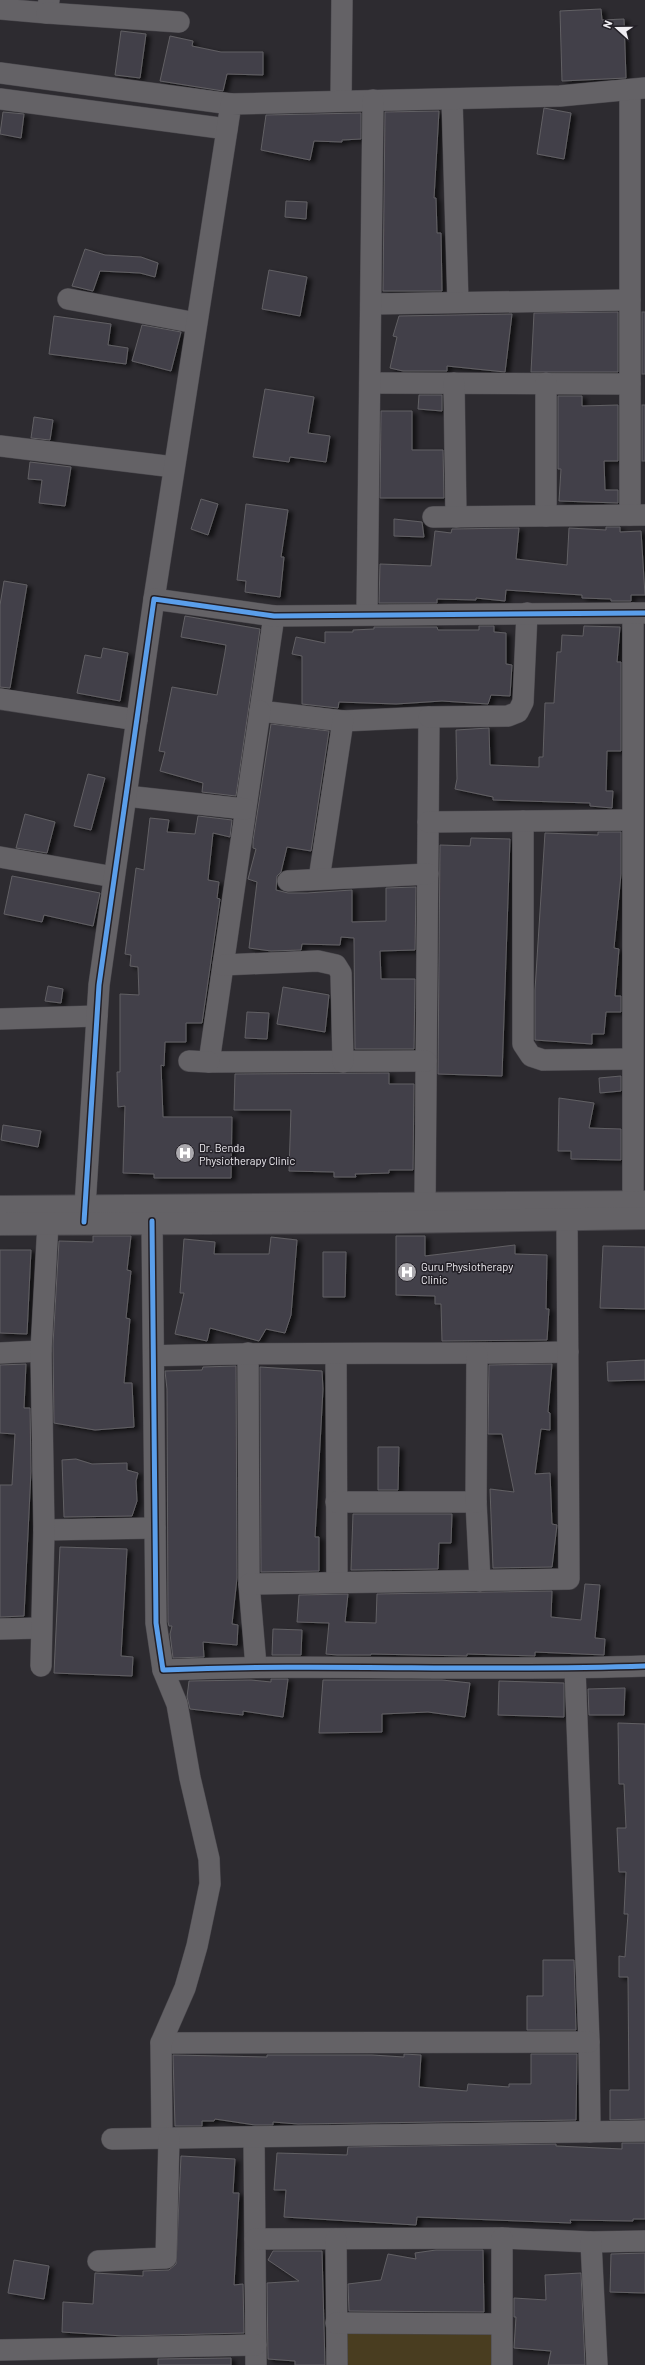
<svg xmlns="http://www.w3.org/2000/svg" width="645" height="2365" font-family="Barlow,sans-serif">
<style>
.green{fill:#493d20}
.building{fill:#433f48;stroke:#616064;filter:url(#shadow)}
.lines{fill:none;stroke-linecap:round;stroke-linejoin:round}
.minor-casing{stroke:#49474c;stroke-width:22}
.tertiary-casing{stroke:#49474c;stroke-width:24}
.minor{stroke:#646266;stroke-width:21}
.tertiary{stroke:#646266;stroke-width:22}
.cycleway-casing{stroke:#232027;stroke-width:8}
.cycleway{stroke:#5a9eea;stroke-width:5}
.labels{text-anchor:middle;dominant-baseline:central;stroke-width:3;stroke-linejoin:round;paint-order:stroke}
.poi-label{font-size:11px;fill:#efedf2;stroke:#232027;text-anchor:start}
</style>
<defs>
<filter id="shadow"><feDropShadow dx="4.5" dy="2.5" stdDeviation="2" flood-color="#0009"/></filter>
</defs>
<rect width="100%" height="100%" fill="#2d2b30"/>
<!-- green -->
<path class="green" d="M 497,2332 L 497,2365 L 347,2365 L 347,2333 Z"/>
<!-- building -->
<g class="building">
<path d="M 601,9 L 602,20 L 624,19 L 626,78 L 562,81 L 560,11 Z"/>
<path d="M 121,31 L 146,34 L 140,78 L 115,75 Z"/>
<path d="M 170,36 L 193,41 L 192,46 L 221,52 L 263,52 L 263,75 L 227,74 L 223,91 L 160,81 Z"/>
<path d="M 544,108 L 571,113 L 564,159 L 537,154 Z"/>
<path d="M 439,111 L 434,198 L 436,198 L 437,233 L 441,233 L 442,291 L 383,291 L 385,112 Z"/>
<path d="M 3,112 L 24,114 L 21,138 L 0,134 Z"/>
<path d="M 361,113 L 361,139 L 342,140 L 342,142 L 314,141 L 310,160 L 261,150 L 266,115 Z"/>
<path d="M 286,201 L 307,202 L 306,219 L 285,217 Z"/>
<path d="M 85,249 L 105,255 L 141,257 L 158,263 L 155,277 L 140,273 L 100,271 L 93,291 L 72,286 Z"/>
<path d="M 269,270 L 307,277 L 300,316 L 262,309 Z"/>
<path d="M 618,312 L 618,372 L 531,372 L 534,313 Z"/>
<rect x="642" y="312" width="3" height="62"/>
<path d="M 512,314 L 505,372 L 447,366 L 447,371 L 403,371 L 390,368 L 397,337 L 393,336 L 399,316 Z"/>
<path d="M 54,316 L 111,324 L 108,345 L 128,348 L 126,364 L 49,354 Z"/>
<path d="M 142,325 L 181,332 L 171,371 L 132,361 Z"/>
<path d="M 265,389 L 314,397 L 308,433 L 330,436 L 326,462 L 290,457 L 289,462 L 253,457 Z"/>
<path d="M 419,395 L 442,395 L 442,411 L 418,409 Z"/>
<path d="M 558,396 L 582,396 L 582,406 L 618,405 L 618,461 L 604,461 L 605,490 L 618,490 L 618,503 L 559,501 L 561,469 L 558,469 Z"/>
<rect x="642" y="405" width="3" height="56"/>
<path d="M 381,411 L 412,411 L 412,450 L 443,450 L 444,498 L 380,498 Z"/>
<path d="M 34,417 L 53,420 L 50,440 L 31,438 Z"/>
<path d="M 30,462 L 71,467 L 65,506 L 39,503 L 42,480 L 28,479 Z"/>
<path d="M 201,499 L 218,504 L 208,535 L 191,529 Z"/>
<path d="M 246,504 L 288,510 L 281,557 L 284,557 L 280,597 L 245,592 L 246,581 L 237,580 Z"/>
<path d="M 394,519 L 422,522 L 424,537 L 394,536 Z"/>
<path d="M 606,527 L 620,527 L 620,532 L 641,531 L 645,595 L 631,595 L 631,601 L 611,601 L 611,599 L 582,598 L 582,595 L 506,590 L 505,601 L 476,598 L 476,600 L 437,599 L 437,603 L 379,603 L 380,564 L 431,566 L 435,531 L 451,533 L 452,529 L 519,528 L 516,559 L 567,565 L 569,528 L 606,530 Z"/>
<path d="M 4,581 L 27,585 L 10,688 L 0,687 L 0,605 Z"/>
<path d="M 185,616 L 260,629 L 236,796 L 202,792 L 203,783 L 160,771 L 165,752 L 159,751 L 172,687 L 217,695 L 225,652 L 226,645 L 181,637 Z"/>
<path d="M 479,626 L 494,626 L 494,632 L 506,633 L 506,664 L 512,665 L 510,696 L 491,695 L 488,704 L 442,701 L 396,704 L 339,702 L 338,708 L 302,704 L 302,656 L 292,654 L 296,637 L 325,643 L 325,632 L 353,632 L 353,630 L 374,629 L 374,627 L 437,627 L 438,630 L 479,630 Z"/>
<path d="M 584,626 L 620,627 L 617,662 L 621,662 L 621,751 L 607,751 L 606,791 L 613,791 L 612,808 L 590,806 L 590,803 L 493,800 L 493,797 L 455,789 L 457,779 L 456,730 L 489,728 L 490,765 L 539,767 L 539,757 L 543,757 L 545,703 L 554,703 L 557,652 L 561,652 L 562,635 L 583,636 Z"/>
<path d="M 103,648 L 128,653 L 120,701 L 77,693 L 85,655 L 101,658 Z"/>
<path d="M 271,724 L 329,731 L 311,851 L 287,847 L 281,872 L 277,876 L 276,890 L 288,893 L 307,893 L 352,890 L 352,922 L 386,921 L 386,888 L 416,887 L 415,950 L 380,951 L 381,979 L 415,979 L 414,1049 L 355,1049 L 354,938 L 341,937 L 340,945 L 302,944 L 301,950 L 271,951 L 249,948 L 257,882 L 248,879 L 256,849 L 253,848 L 253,841 Z"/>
<path d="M 88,774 L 105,778 L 91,830 L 74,826 Z"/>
<path d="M 25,814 L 55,822 L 47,853 L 16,848 Z"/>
<path d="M 198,816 L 232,820 L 230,837 L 213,833 L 208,880 L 219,882 L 217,898 L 220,899 L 202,1023 L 186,1023 L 186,1042 L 165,1042 L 164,1066 L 161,1065 L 163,1117 L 232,1117 L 231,1178 L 154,1178 L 154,1174 L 123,1173 L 125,1106 L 118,1107 L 117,1072 L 120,1072 L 120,994 L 139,995 L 138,967 L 130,966 L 131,955 L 125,954 L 136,868 L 144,870 L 150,818 L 169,820 L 167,832 L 195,834 Z"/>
<path d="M 598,832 L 621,832 L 621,874 L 614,948 L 619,949 L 615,996 L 621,996 L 621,1012 L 606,1012 L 604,1034 L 592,1034 L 592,1044 L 535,1040 L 535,990 L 545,833 L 598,835 Z"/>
<path d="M 471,838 L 510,839 L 502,1076 L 438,1074 L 440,845 L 470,846 Z"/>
<path d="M 12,876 L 100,893 L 93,926 L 44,915 L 42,922 L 4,914 Z"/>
<path d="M 48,986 L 63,989 L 61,1003 L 45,1001 Z"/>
<path d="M 283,987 L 329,995 L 325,1032 L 277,1024 Z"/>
<path d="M 247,1012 L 269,1013 L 267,1039 L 245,1038 Z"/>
<path d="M 389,1073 L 389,1084 L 414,1084 L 413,1170 L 389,1170 L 389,1173 L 355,1174 L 356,1177 L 334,1177 L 334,1172 L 289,1171 L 291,1110 L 234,1110 L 235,1074 Z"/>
<path d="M 621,1076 L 621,1091 L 600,1093 L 599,1078 Z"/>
<path d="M 559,1098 L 594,1103 L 589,1128 L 621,1129 L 621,1160 L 571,1159 L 571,1151 L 558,1151 Z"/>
<path d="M 3,1125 L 41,1131 L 38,1147 L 1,1140 Z"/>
<path d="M 93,1236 L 131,1236 L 127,1270 L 131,1271 L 126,1318 L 130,1319 L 124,1383 L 132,1383 L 134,1427 L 95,1430 L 54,1423 L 53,1344 L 59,1241 L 93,1242 Z"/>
<path d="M 396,1236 L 425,1236 L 425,1256 L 515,1245 L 515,1254 L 547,1255 L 546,1309 L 549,1309 L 547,1340 L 442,1341 L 441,1304 L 435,1304 L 435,1296 L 396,1295 Z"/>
<path d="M 271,1237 L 297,1240 L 291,1315 L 285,1333 L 266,1329 L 259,1341 L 210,1328 L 207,1341 L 175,1334 L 184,1293 L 180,1293 L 184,1239 L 215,1242 L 214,1254 L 269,1254 Z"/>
<path d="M 603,1246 L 645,1247 L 645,1309 L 600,1308 Z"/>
<path d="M 0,1250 L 31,1250 L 27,1334 L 0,1333 Z"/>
<path d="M 323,1252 L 346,1252 L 345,1297 L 323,1297 Z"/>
<path d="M 645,1360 L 645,1380 L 608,1381 L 607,1362 Z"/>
<path d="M 26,1364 L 24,1408 L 30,1408 L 31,1471 L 24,1616 L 0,1617 L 0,1485 L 12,1485 L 15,1434 L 0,1433 L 0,1365 Z"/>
<path d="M 552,1364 L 548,1412 L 550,1413 L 550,1430 L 541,1429 L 535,1474 L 550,1473 L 552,1524 L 557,1525 L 552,1567 L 493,1568 L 490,1489 L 514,1492 L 502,1434 L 488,1434 L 489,1365 Z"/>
<path d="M 236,1366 L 237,1578 L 232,1624 L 238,1625 L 237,1645 L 203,1642 L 204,1657 L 173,1658 L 170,1634 L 172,1626 L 169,1626 L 168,1622 L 167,1389 L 165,1371 L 202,1370 L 203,1367 Z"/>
<path d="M 260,1367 L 322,1371 L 323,1389 L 315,1537 L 319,1537 L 319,1571 L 261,1572 Z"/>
<path d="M 378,1447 L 399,1447 L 398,1490 L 378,1490 Z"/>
<path d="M 76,1459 L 92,1464 L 127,1463 L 127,1470 L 138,1473 L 136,1481 L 137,1501 L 132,1516 L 64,1517 L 62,1460 Z"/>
<path d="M 353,1514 L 452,1514 L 451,1543 L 439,1543 L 438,1569 L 351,1570 Z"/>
<path d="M 60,1547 L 127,1549 L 121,1656 L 133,1657 L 132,1676 L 54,1673 Z"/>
<path d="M 585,1584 L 600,1585 L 595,1638 L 605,1639 L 604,1655 L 535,1652 L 535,1656 L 467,1654 L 467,1656 L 371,1654 L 371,1655 L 337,1655 L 326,1654 L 329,1623 L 297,1622 L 299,1595 L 348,1594 L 345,1622 L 376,1623 L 377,1594 L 552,1591 L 551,1617 L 581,1620 Z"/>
<path d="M 273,1629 L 302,1630 L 301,1655 L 272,1655 Z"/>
<path d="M 271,1679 L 288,1679 L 283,1717 L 243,1711 L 243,1715 L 190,1709 L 187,1697 L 189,1681 L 251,1680 L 271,1682 Z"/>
<path d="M 323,1680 L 442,1680 L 470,1683 L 465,1717 L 428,1712 L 382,1714 L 382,1732 L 319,1733 Z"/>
<path d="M 499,1681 L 564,1683 L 564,1717 L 498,1715 Z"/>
<path d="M 625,1688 L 624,1715 L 589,1715 L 588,1689 Z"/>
<path d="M 618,1723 L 645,1724 L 645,2119 L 610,2120 L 610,2090 L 629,2090 L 628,1977 L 619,1977 L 619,1956 L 625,1957 L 628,1914 L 624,1914 L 626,1872 L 619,1872 L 617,1828 L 626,1828 L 624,1784 L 619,1784 Z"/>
<path d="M 543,1960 L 574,1960 L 576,2030 L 527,2030 L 527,1996 L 543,1996 Z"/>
<path d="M 404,2054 L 421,2055 L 419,2087 L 467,2091 L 468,2084 L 509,2087 L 509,2084 L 531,2084 L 531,2054 L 577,2054 L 576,2120 L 298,2124 L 273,2122 L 273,2125 L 255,2125 L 215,2119 L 214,2121 L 202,2121 L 202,2126 L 175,2126 L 173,2055 L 267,2057 L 267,2055 L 372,2055 L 404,2057 Z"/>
<path d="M 622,2143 L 645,2143 L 645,2219 L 633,2219 L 633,2221 L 570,2220 L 571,2223 L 417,2217 L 416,2225 L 284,2217 L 286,2190 L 274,2190 L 277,2153 L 347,2155 L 348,2147 L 556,2144 L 556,2146 L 622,2149 Z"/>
<path d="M 181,2156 L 235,2159 L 233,2193 L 239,2193 L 234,2285 L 243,2284 L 244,2333 L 123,2336 L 62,2332 L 63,2302 L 93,2304 L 95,2273 L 143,2276 L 143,2271 L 169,2270 L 176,2264 Z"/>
<path d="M 436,2250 L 483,2250 L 484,2312 L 349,2311 L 348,2284 L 381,2280 L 388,2254 L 416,2259 L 415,2253 Z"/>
<path d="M 273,2251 L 322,2251 L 325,2365 L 295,2365 L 295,2361 L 268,2359 L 267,2283 L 299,2281 L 268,2260 Z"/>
<path d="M 645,2253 L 645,2293 L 610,2292 L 611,2254 Z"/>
<path d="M 14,2260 L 49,2266 L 44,2299 L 8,2293 Z"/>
<path d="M 581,2273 L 585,2365 L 548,2365 L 551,2351 L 514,2348 L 516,2317 L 514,2317 L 514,2298 L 546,2300 L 545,2275 Z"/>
<path d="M 231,2358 L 231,2365 L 158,2365 L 158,2359 Z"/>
</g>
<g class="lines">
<!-- minor casing -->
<g class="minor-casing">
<g id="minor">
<path d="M 0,9 L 47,13 L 49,0"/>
<path d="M 47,13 L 179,22"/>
<path d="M 0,73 L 231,104"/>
<path d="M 0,99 L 227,129"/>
<path d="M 452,99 L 458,302"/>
<path d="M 341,101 L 342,0"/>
<path d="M 68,299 L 196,323"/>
<path d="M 371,304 L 630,300"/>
<path d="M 370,383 L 630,384"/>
<path d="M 454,383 L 456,517"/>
<path d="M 546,383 L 546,516"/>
<path d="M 0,446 L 174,467"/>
<path d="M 630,515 L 630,90"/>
<path d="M 433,517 L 645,515"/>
<path d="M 154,599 L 231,104 L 560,96 L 645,88"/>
<path d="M 367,613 L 373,100"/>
<path d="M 274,616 L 260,711 L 343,721 L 429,717 L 425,1204"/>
<path d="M 0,699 L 137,720"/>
<path d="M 260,711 L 209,1062 L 426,1061"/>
<path d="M 429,717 L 508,716 L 518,712 L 523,702 L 527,613"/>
<path d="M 126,796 L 245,809"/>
<path d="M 523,821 L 523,1044 L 531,1056 L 543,1060 L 631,1059"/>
<path d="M 428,822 L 632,820"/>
<path d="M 0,857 L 114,877"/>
<path d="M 319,879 L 343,721"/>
<path d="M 288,881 L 428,874"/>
<path d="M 223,965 L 318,961 L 336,965 L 341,973 L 343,1062"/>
<path d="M 0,1019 L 97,1016"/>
<path d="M 189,1061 L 209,1062"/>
<path d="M 633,1218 L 633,613"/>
<path d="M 152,1221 L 156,1623 L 163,1670 C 323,1663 484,1672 645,1666"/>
<path d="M 84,1222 L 99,985 L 154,599 L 274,616 L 645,613"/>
<path d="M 0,1353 L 41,1351"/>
<path d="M 248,1353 L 249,1584 L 256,1666"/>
<path d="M 336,1355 L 337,1582"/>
<path d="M 154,1356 C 292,1351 430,1355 568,1352"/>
<path d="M 336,1502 L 476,1502 L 480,1581"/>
<path d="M 476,1502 L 477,1354"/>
<path d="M 44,1530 L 155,1528"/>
<path d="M 249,1584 L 569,1579 L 567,1219"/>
<path d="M 0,1629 L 41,1628"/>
<path d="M 41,1666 L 44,1530 L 41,1351 L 48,1223"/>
<path d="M 575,1669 L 589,2042 L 590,2132"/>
<path d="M 161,2043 L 589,2042"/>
<path d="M 254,2137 L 256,2365"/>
<path d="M 162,2138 L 161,2043 L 185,1988 L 197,1946 L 210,1884 L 209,1859 L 190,1778 L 177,1704 L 163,1670"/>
<path d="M 112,2139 L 645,2131"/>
<path d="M 255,2239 L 502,2238 L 591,2242 L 645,2241"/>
<path d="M 336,2239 L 337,2365"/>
<path d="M 591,2242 L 597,2365"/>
<path d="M 98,2261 L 166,2258 L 169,2138"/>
<path d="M 336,2323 L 501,2324"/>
<path d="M 0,2350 L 256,2345"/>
<path d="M 502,2365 L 502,2238"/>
</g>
</g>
<!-- tertiary casing -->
<g class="tertiary-casing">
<g id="tertiary">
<path d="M 0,1207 L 645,1202"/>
<path d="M 0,1224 L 401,1222 L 645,1218"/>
</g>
</g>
<!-- minor -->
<use href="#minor" class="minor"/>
<!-- tertiary -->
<use href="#tertiary" class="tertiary"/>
<!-- cycleway casing -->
<g class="cycleway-casing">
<g id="cycleway">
<path d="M 152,1221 L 156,1623 L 163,1670 C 323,1663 484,1672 645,1666"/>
<path d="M 84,1222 L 99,985 L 154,599 L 274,616 L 645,613"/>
</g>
</g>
<!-- cycleway -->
<use href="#cycleway" class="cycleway"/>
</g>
<!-- icons -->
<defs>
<g id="hospital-disc" transform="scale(1)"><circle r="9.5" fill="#aba9ae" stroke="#232027"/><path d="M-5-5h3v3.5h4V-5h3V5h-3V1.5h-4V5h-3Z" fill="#fff"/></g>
</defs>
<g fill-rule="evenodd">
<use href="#hospital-disc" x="185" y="1153"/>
<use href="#hospital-disc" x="407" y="1272"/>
</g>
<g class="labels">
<!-- poi labels -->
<g class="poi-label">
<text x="199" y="1147">Dr. Benda<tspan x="199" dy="13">Physiotherapy Clinic</tspan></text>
<text x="421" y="1266">Guru Physiotherapy<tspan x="421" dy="13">Clinic</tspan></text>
</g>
</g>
<!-- north arrow -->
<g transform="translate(617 28) rotate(291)" stroke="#232027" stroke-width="3" paint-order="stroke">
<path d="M0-3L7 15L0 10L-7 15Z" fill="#efedf2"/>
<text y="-6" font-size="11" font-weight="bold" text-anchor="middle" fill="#efedf2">N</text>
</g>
</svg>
